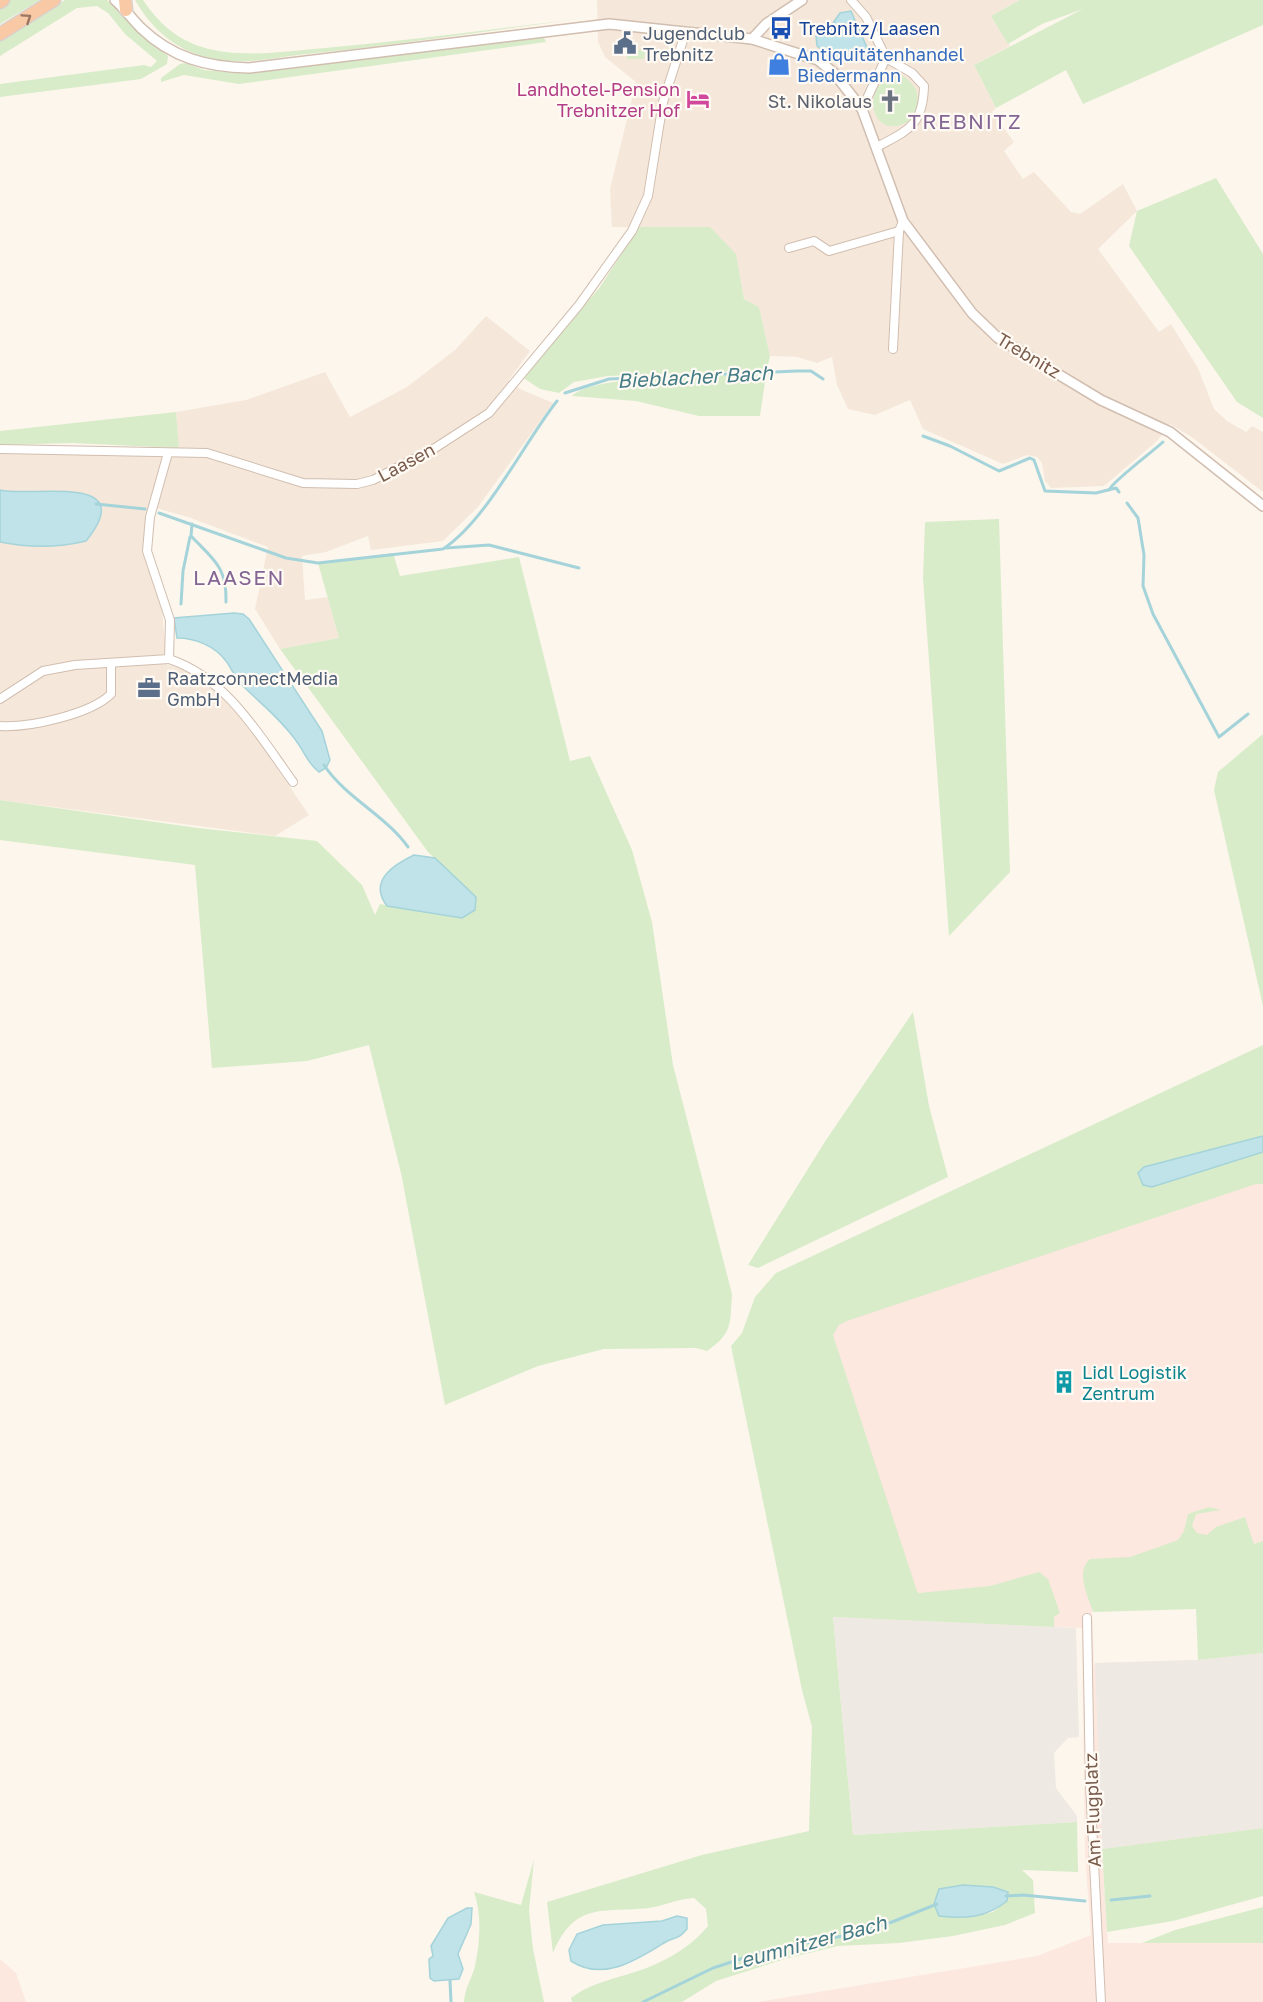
<svg xmlns="http://www.w3.org/2000/svg" width="1263" height="2002" font-family="'Golos Text',sans-serif">
<style>
.residential{fill:#f5e8da}
.commercial{fill:#fde8e0}
.industrial{fill:#efe9e4}
.green{fill:#d8ecc9;fill-rule:evenodd}
.water{fill:#bfe3e8;stroke:#a5d3da;stroke-width:1.5}
.lines{fill:none;stroke-linecap:round;stroke-linejoin:round}
.stream{stroke:#a5d3da;stroke-width:3}
.minor-casing{stroke:#d1beb0;stroke-width:10}
.tertiary-casing{stroke:#d1beb0;stroke-width:12}
.trunk-casing{stroke:#dad1cd;stroke-width:15}
.minor{stroke:#fff;stroke-width:8}
.tertiary{stroke:#fff;stroke-width:9}
.trunk{stroke:#f9c8a4;stroke-width:12}
.oneway{stroke:#9a7763}
.labels{text-anchor:middle;dominant-baseline:central;stroke-width:4.5;stroke-linejoin:round;paint-order:stroke}
.transit-label{font-size:18px;fill:#164399;stroke:#fffaf3;text-anchor:start}
.service-label{font-size:18px;fill:#4e5e75;stroke:#fffaf3;text-anchor:start}
.shop-label{font-size:18px;fill:#366cbe;stroke:#fffaf3;text-anchor:start}
.hotel-label{font-size:18px;fill:#b23c85;stroke:#fffaf3;text-anchor:end}
.worship-label{font-size:18px;fill:#5b616d;stroke:#fffaf3;text-anchor:end}
.street-label{font-size:18px;fill:#7a5c4d;stroke:#fffaf3}
.culture-label{font-size:18px;fill:#0d838f;stroke:#fffaf3;text-anchor:start}
.water-label{font-size:20px;font-style:italic;fill:#437c86;stroke:#fffaf3}
.quarter-label{font-size:21px;letter-spacing:1.5px;fill:#846695;stroke:#fffaf3}
</style>
<rect width="100%" height="100%" fill="#fdf6ec"/>
<!-- residential -->
<g class="residential">
<path d="M 597,0 L 1020,0 L 991,16 L 1010,46 L 974,65 L 996,108 L 992,112 L 1014,142 L 1004,151 L 1023,179 L 1034,172 L 1071,212 L 1080,214 L 1123,184 L 1137,211 L 1098,249 L 1159,332 L 1171,324 L 1198,368 L 1214,409 L 1227,421 L 1246,432 L 1252,426 L 1263,432 L 1263,492 L 1193,438 L 1170,424 L 1157,441 L 1104,486 L 1051,488 L 1045,481 L 1042,463 L 1037,457 L 1027,455 L 1003,464 L 923,429 L 910,400 L 875,415 L 848,409 L 837,385 L 832,357 L 817,363 L 797,357 L 770,356 L 759,307 L 744,299 L 736,255 L 710,228 L 612,227 L 610,189 L 636,82 L 605,57 L 598,42 Z"/>
<path d="M 486,316 L 530,351 L 509,380 L 520,389 L 553,403 L 478,507 L 443,541 L 371,550 L 368,536 L 326,552 L 302,556 L 305,600 L 328,597 L 339,638 L 280,649 L 255,609 L 268,547 L 188,517 L 149,506 L 142,550 L 162,611 L 167,665 L 181,667 L 200,679 L 240,714 L 309,815 L 275,836 L 0,800 L 0,453 L 179,455 L 176,412 L 246,400 L 325,372 L 350,417 L 407,387 L 455,350 Z"/>
</g>
<!-- commercial -->
<g class="commercial">
<path d="M 1263,1129 L 1263,1566 L 1091,1579 L 1094,1666 L 1095,1663 L 1198,1660 L 1263,1653 L 1263,1828 L 1102,1849 L 1108,1943 L 1263,1943 L 1263,2002 L 758,2002 L 1037,1956 L 1091,1935 L 1085,1855 L 1082,1628 L 833,1617 L 753,1336 Z"/>
<path d="M 0,1959 L 16,1973 L 26,2002 L 0,2002 Z"/>
</g>
<!-- industrial -->
<g class="industrial">
<path d="M 833,1617 L 1076,1628 L 1079,1737 L 1068,1738 L 1054,1753 L 1056,1788 L 1077,1816 L 1077,1822 L 853,1835 Z"/>
<path d="M 1263,1653 L 1263,1828 L 1102,1849 L 1095,1663 L 1198,1660 Z"/>
</g>
<!-- green -->
<g class="green">
<path d="M 10,0 L 40,0 L 0,24 L 0,6 Z"/>
<path d="M 65,0 L 107,0 L 168,56 L 167,64 L 141,79 L 0,97 L 0,84 L 144,65 L 151,67 L 157,61 L 125,34 L 108,13 L 97,6 L 77,8 L 0,56 L 0,39 Z"/>
<path d="M 135,0 L 143,0 C 158,22 176,39 202,47 C 241,59 285,51 325,48 C 409,41 494,29 578,19 C 488,31 398,45 307,54 C 276,57 243,66 212,59 C 177,51 152,30 135,0 Z"/>
<path d="M 1020,0 L 1263,0 L 1263,25 L 1083,104 L 1066,70 L 996,108 L 974,65 L 1083,9 L 1042,24 L 1008,44 L 991,16 Z"/>
<path d="M 542,34 L 546,42 L 239,84 L 184,75 L 161,82 L 161,78 L 180,64 L 185,63 L 204,70 L 248,74 Z"/>
<path d="M 627,49 L 645,50 L 644,59 L 627,59 Z"/>
<path d="M 902,75 C 920,88 919,96 916,116 C 871,153 854,78 902,75 Z"/>
<path d="M 1216,178 L 1263,254 L 1263,418 L 1237,402 L 1129,246 L 1137,211 Z"/>
<path d="M 639,227 L 710,227 L 736,254 L 744,299 L 759,307 L 770,356 L 767,370 L 608,376 L 574,382 L 559,393 L 540,389 L 522,377 L 600,287 Z"/>
<path d="M 766,375 L 760,416 L 699,416 L 636,401 L 572,396 C 595,373 729,376 766,375 Z"/>
<path d="M 176,412 L 179,448 L 72,443 L 0,445 L 0,431 Z"/>
<path d="M 999,519 L 1010,872 L 949,936 L 923,578 L 925,522 Z"/>
<path d="M 393,553 L 400,576 L 519,557 L 570,761 L 590,756 L 632,850 L 652,922 L 673,1065 L 732,1294 C 730,1324 733,1333 707,1351 L 696,1348 L 604,1349 L 538,1366 L 445,1405 L 401,1173 L 369,1045 L 307,1061 L 212,1068 L 195,865 L 0,840 L 0,800 L 198,828 L 317,841 L 362,885 L 375,915 L 380,904 L 462,918 L 476,897 L 428,852 L 280,649 L 339,638 L 318,563 Z"/>
<path d="M 1263,734 L 1263,1006 L 1214,790 L 1218,772 Z"/>
<path d="M 913,1012 L 929,1106 L 948,1177 L 758,1268 L 748,1265 L 826,1140 Z"/>
<path d="M 1263,1045 L 1263,1184 L 1256,1184 L 847,1321 L 839,1325 L 833,1335 L 917,1591 L 919,1593 L 990,1586 L 1039,1572 L 1048,1579 L 1060,1613 L 1054,1617 L 1054,1627 L 833,1617 L 853,1835 L 1077,1822 L 1078,1872 L 1022,1870 L 1033,1880 L 1035,1913 L 1005,1925 L 953,1936 L 899,1943 L 838,1946 L 785,1959 L 716,1981 L 682,2002 L 572,2002 L 571,1998 C 590,1983 611,1980 635,1972 C 663,1963 689,1949 708,1926 L 706,1909 L 694,1898 C 676,1899 664,1906 649,1908 C 602,1913 575,1901 553,1953 L 547,1902 L 702,1855 L 809,1831 L 812,1727 L 802,1690 L 731,1346 L 742,1333 L 755,1297 L 776,1273 ZM 963,1885 L 993,1887 L 1008,1891 L 1007,1901 L 993,1912 L 960,1918 L 939,1889 Z"/>
<path d="M 1209,1507 L 1221,1510 L 1196,1514 L 1192,1526 L 1197,1533 L 1207,1535 L 1216,1527 L 1245,1517 L 1254,1544 L 1263,1541 L 1263,1653 L 1198,1660 L 1196,1609 L 1093,1612 C 1088,1596 1075,1572 1090,1559 L 1130,1557 L 1178,1540 L 1184,1531 L 1188,1514 Z"/>
<path d="M 1263,1828 L 1263,1896 L 1173,1921 L 1107,1932 L 1102,1849 Z"/>
<path d="M 534,1859 L 529,1911 L 533,1949 L 544,2002 L 464,2002 C 465,1986 472,1979 475,1966 C 480,1942 482,1915 474,1892 L 521,1905 Z"/>
<path d="M 1263,1907 L 1263,1943 L 1142,1943 L 1175,1930 Z"/>
</g>
<!-- water -->
<g class="water">
<path d="M 851,11 L 872,59 L 834,61 L 817,46 L 816,36 L 826,33 L 840,13 Z"/>
<path d="M 0,490 C 29,498 142,471 86,541 C 57,548 30,548 0,542 Z"/>
<path d="M 234,613 L 243,614 L 249,619 L 322,731 L 330,760 L 326,768 L 319,772 C 308,764 305,753 297,742 C 282,720 260,703 242,685 C 235,678 232,669 226,661 C 215,646 195,638 177,638 L 174,618 Z"/>
<path d="M 414,855 L 435,858 L 476,897 L 475,910 L 462,918 L 387,906 C 368,881 393,865 414,855 Z"/>
<path d="M 1263,1136 L 1263,1152 L 1152,1187 L 1143,1185 L 1138,1173 L 1144,1167 Z"/>
<path d="M 963,1885 L 993,1887 L 1008,1892 L 1007,1901 C 986,1918 965,1919 939,1916 L 934,1904 L 939,1889 Z"/>
<path d="M 467,1908 L 472,1908 L 471,1924 L 458,1954 L 463,1969 L 459,1979 L 434,1981 L 430,1978 L 429,1959 L 433,1956 L 431,1946 L 448,1918 Z"/>
<path d="M 677,1916 L 687,1918 L 687,1929 C 677,1941 675,1936 664,1943 C 637,1960 603,1982 571,1961 L 569,1950 L 577,1934 L 603,1925 L 662,1921 Z"/>
</g>
<g class="lines">
<!-- stream -->
<g class="stream">
<path d="M 565,393 L 609,379 L 797,371 L 811,371 L 823,379"/>
<path d="M 923,436 L 950,446 L 999,471 L 1030,458 L 1034,460 L 1045,491 L 1096,493 L 1116,488 L 1119,492"/>
<path d="M 1109,490 C 1113,481 1152,452 1163,442"/>
<path d="M 1127,503 L 1138,518 L 1144,555 L 1143,586 L 1153,614 L 1219,737 L 1248,714"/>
<path d="M 96,504 L 145,509"/>
<path d="M 159,513 L 286,558 L 318,563 L 443,549 C 487,520 523,444 557,401"/>
<path d="M 192,524 L 191,536 C 214,560 227,567 226,602"/>
<path d="M 446,548 L 489,545 L 579,568"/>
<path d="M 181,604 L 183,571 L 190,537"/>
<path d="M 324,765 C 346,798 385,815 408,847"/>
<path d="M 1006,1896 L 1023,1895 L 1085,1901"/>
<path d="M 1111,1900 L 1150,1896"/>
<path d="M 450,1981 L 451,2002"/>
<path d="M 643,2002 L 713,1968 L 768,1950 L 853,1934 L 892,1922 L 937,1904"/>
</g>
<!-- minor casing -->
<g class="minor-casing">
<g id="minor">
<path d="M 851,0 L 866,17 L 886,58 L 862,109"/>
<path d="M 877,147 C 908,130 923,126 924,86 L 912,73 L 886,58"/>
<path d="M 789,248 L 814,241 L 829,251 L 899,231"/>
<path d="M 893,349 L 899,231 L 903,221"/>
<path d="M 0,449 L 207,453 L 303,483 L 357,484 L 373,480 L 435,448 L 489,413 L 579,305 L 632,231 L 648,196 L 663,102 L 685,34"/>
<path d="M 169,659 C 227,678 259,735 293,782"/>
<path d="M 0,699 L 43,671 L 75,665 L 169,659 L 170,620 L 147,551 L 150,517 L 168,453"/>
<path d="M 0,726 C 29,728 91,714 111,694 L 111,663"/>
<path d="M 1087,1618 L 1090,1783 L 1101,2002"/>
</g>
</g>
<!-- tertiary casing -->
<g class="tertiary-casing">
<g id="tertiary">
<path d="M 115,0 C 125,9 132,19 141,28 C 172,58 207,67 249,68 L 609,24 L 752,39 L 818,60 L 834,73 L 862,109 L 903,221 L 972,313 L 998,338 L 1101,400 L 1170,432 L 1263,506"/>
<path d="M 752,39 L 766,24 L 802,0"/>
</g>
</g>
<!-- trunk casing -->
<g class="trunk-casing">
<g id="trunk">
<path d="M 125,0 L 126,10"/>
<path d="M 0,2 L 3,0"/>
<path d="M 0,34 L 54,0"/>
</g>
</g>
<!-- minor -->
<use href="#minor" class="minor"/>
<!-- tertiary -->
<use href="#tertiary" class="tertiary"/>
<!-- trunk -->
<use href="#trunk" class="trunk"/>
</g>
<!-- one-way arrows -->
<defs><path id="oneway-chevron" d="M-2-3.5L2.5 0L-2 3.5" fill="none" stroke-width="1.6" stroke-linecap="round" stroke-linejoin="round" transform="scale(1.5)"/></defs>
<use class="oneway" href="#oneway-chevron" transform="translate(27 18) rotate(-34)"/>
<!-- icons -->
<defs>
<g id="bus-bare" transform="scale(1.8)"><path d="M-5-6H5V4H4V6H2V4H-2V6H-4V4H-5ZM-3.5-4V0h7V-4ZM-3.5 1.2v1.5H-2V1.2ZM2 1.2v1.5H3.5V1.2Z" fill="#1a4fb4" stroke="#fffaf3" stroke-width="2.5" paint-order="stroke"/></g>
<g id="civic-bare" transform="scale(1.8)"><path d="M-.6-6.5H3V-4.5H.6V-3L4-1V1h2V6H-6V1h2V-1L-.6-3ZM-1.2 2.5V6h2.4V2.5Z" fill="#5c6f8a" stroke="#fffaf3" stroke-width="2.5" paint-order="stroke"/></g>
<g id="shop-bare" transform="scale(1.8)"><path d="M-5-2.5h2.3a2.7 3.5 0 0 1 5.4 0H5L5.5 6h-11ZM-1.5-2.5h3a1.5 2.3 0 0 0-3 0Z" fill="#3f7fe0" stroke="#fffaf3" stroke-width="2.5" paint-order="stroke"/></g>
<g id="hotel-bare" transform="scale(1.8)"><path d="M-6-4.5h1.5V1H6V5H4.5V3h-9V5H-6ZM-4 0a1.8 1.8 0 1 1 3.6 0ZM.5 0V-2.5h3Q6-2.5 6 0Z" fill="#d1479c" stroke="#fffaf3" stroke-width="2.5" paint-order="stroke"/></g>
<g id="church-bare" transform="scale(1.8)"><path d="M-1.2-6h2.4v3.5h3.3v2.4h-3.3V6h-2.4V-.1h-3.3v-2.4h3.3Z" fill="#6b7280" stroke="#fffaf3" stroke-width="2.5" paint-order="stroke"/></g>
<g id="office-bare" transform="scale(1.8)"><path d="M-6-3h4V-5.5h4V-3h4V5H-6ZM-1-4.5V-3h2v-1.5ZM-6 0V1H6V0Z" fill="#5c6f8a" stroke="#fffaf3" stroke-width="2.5" paint-order="stroke"/></g>
<g id="building-bare" transform="scale(1.8)"><path d="M-4-6H4V6H1V3H-1V6H-4ZM-2.5-4.3h1.7v1.8h-1.7ZM.8-4.3h1.7v1.8H.8ZM-2.5-1h1.7V.8h-1.7ZM.8-1h1.7V.8H.8Z" fill="#0f9aa8" stroke="#fffaf3" stroke-width="2.5" paint-order="stroke"/></g>
</defs>
<g fill-rule="evenodd">
<use href="#bus-bare" x="781" y="28"/>
<use href="#civic-bare" x="625" y="43"/>
<use href="#shop-bare" x="779" y="64"/>
<use href="#hotel-bare" x="698" y="99"/>
<use href="#church-bare" x="890" y="101"/>
<use href="#office-bare" x="149" y="688"/>
<use href="#building-bare" x="1064" y="1382"/>
</g>
<g class="labels">
<!-- transit labels -->
<g class="transit-label">
<text x="799" y="28">Trebnitz/Laasen</text>
</g>
<!-- service labels -->
<g class="service-label">
<text x="643" y="33">Jugendclub<tspan x="643" dy="21">Trebnitz</tspan></text>
<text x="167" y="678">RaatzconnectMedia<tspan x="167" dy="21">GmbH</tspan></text>
</g>
<!-- shop labels -->
<g class="shop-label">
<text x="797" y="54">Antiquitätenhandel<tspan x="797" dy="21">Biedermann</tspan></text>
</g>
<!-- hotel labels -->
<g class="hotel-label">
<text x="680" y="89">Landhotel-Pension<tspan x="680" dy="21">Trebnitzer Hof</tspan></text>
</g>
<!-- worship labels -->
<g class="worship-label">
<text x="872" y="101">St. Nikolaus</text>
</g>
<!-- street labels -->
<g class="street-label">
<text transform="translate(1029 355) rotate(31)">Trebnitz</text>
<text transform="translate(406 462) rotate(-28)">Laasen</text>
<text transform="translate(1092 1810) rotate(-92)">Am Flugplatz</text>
</g>
<!-- culture labels -->
<g class="culture-label">
<text x="1082" y="1372">Lidl Logistik<tspan x="1082" dy="21">Zentrum</tspan></text>
</g>
<!-- water labels -->
<g class="water-label">
<text transform="translate(695 376) rotate(-3)">Bieblacher Bach</text>
<text transform="translate(808 1942) rotate(-15)">Leumnitzer Bach</text>
</g>
<!-- quarter labels -->
<g class="quarter-label">
<text x="965" y="121">TREBNITZ</text>
<text x="239" y="577">LAASEN</text>
</g>
</g>
</svg>
